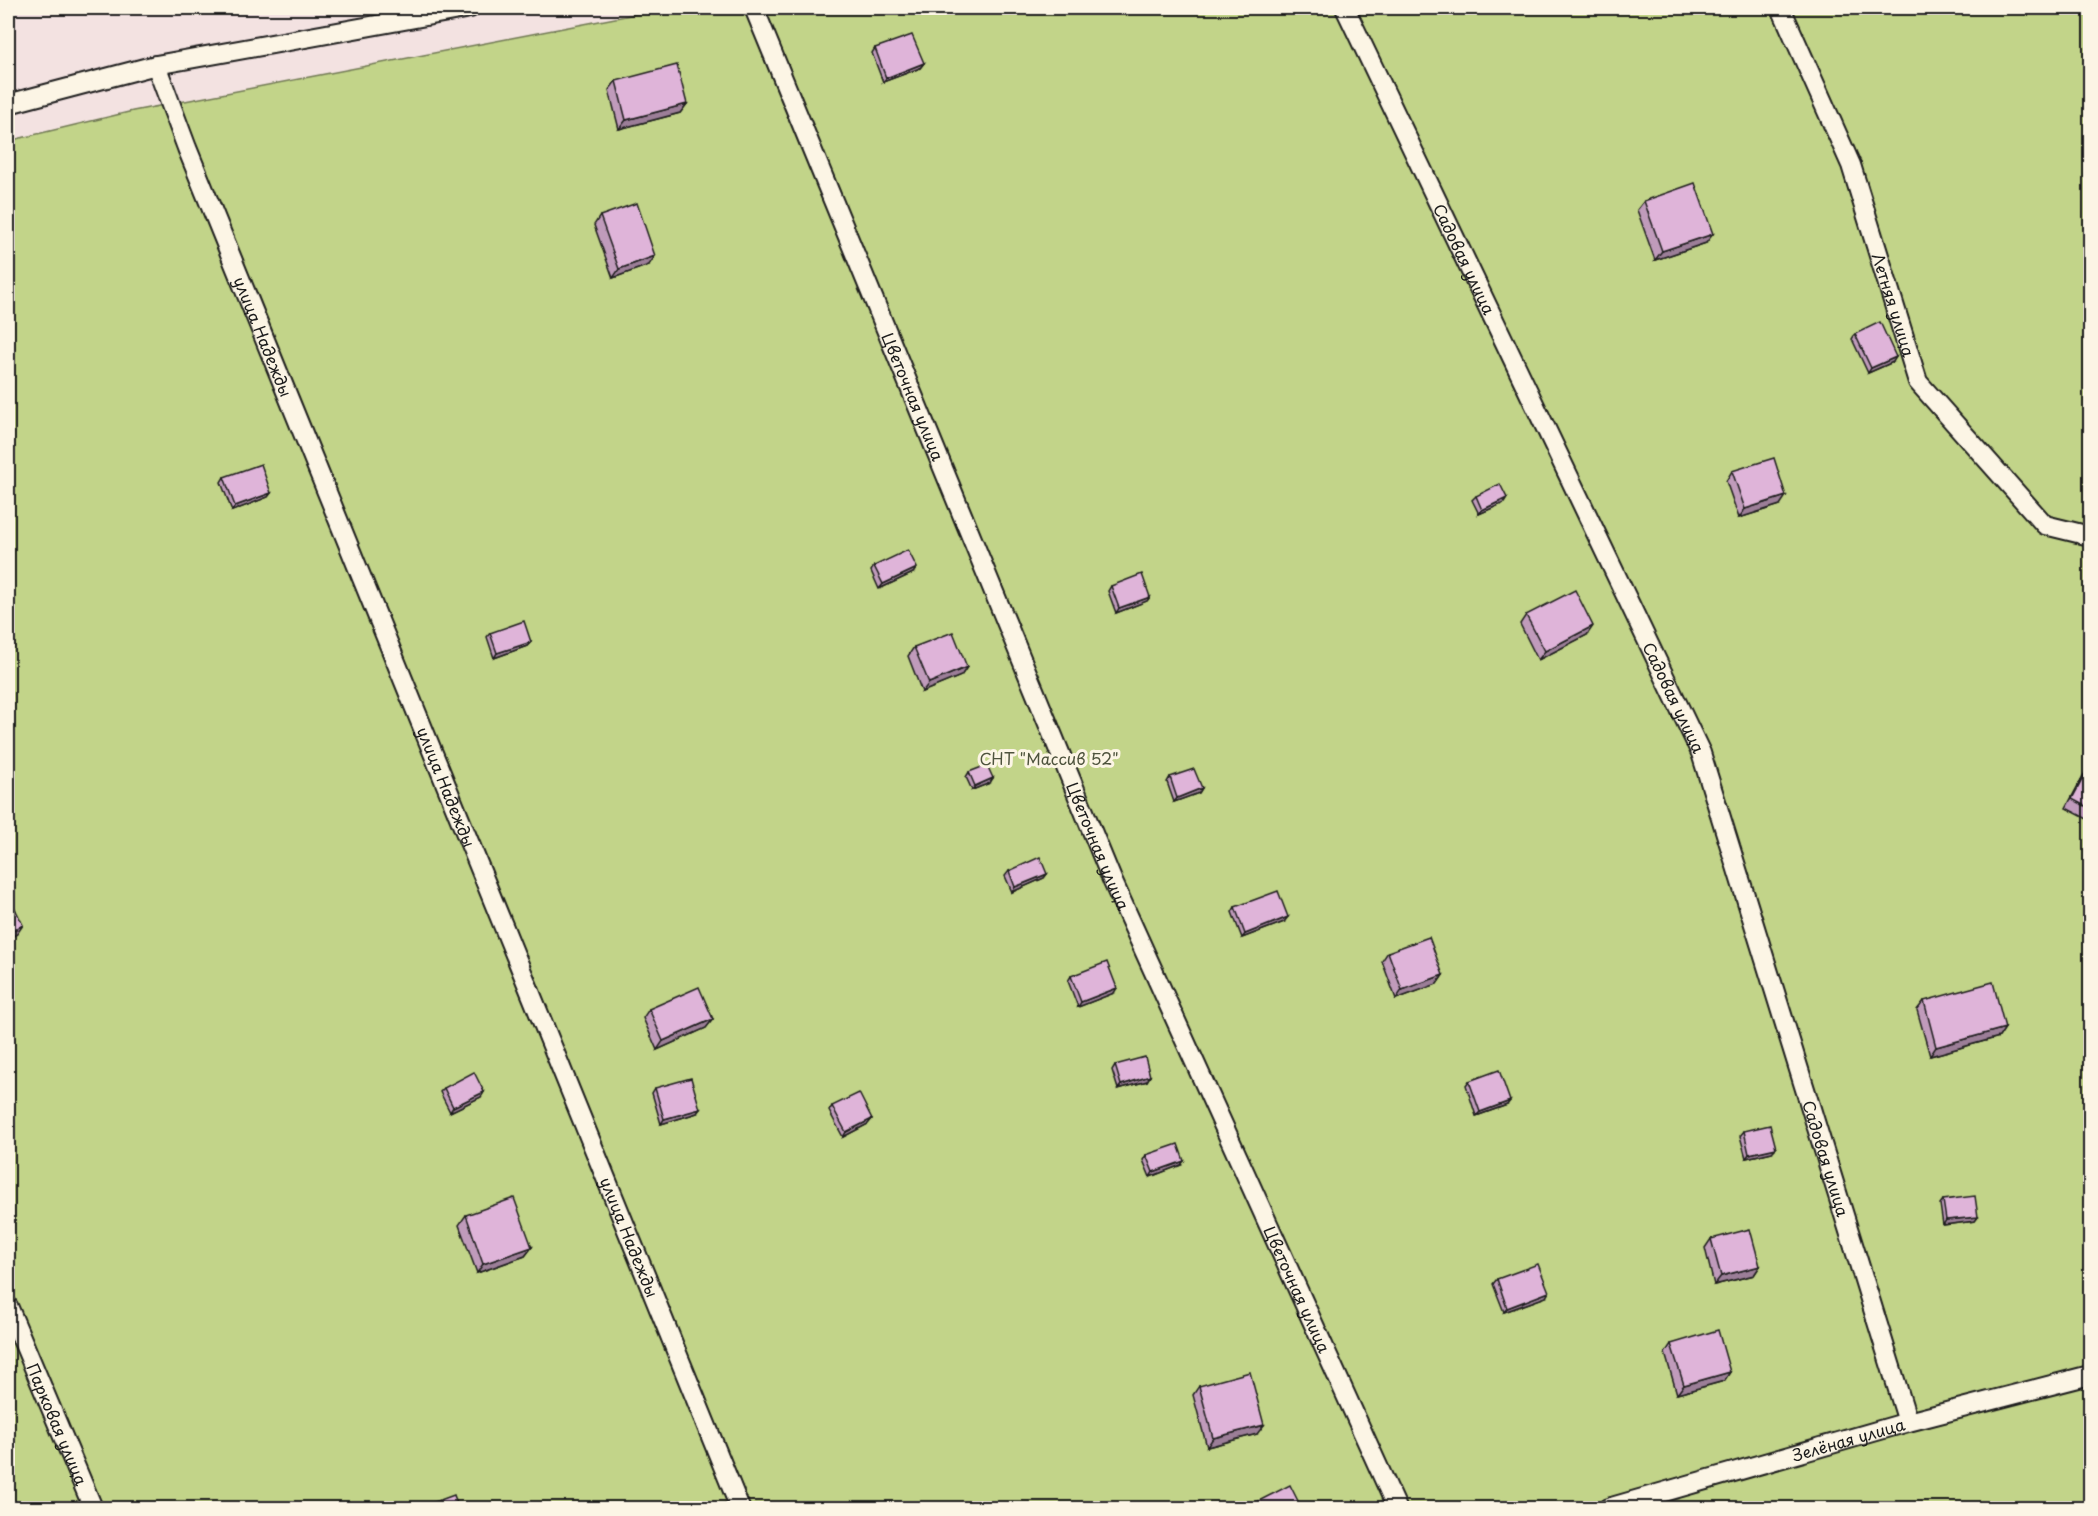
<svg xmlns="http://www.w3.org/2000/svg" width="2098" height="1516" font-family="'Playpen Sans',sans-serif">
<style>
.green{fill:#c2d489;stroke:#6f7852;stroke-width:1.5}
.lines{fill:none;stroke-linecap:round;stroke-linejoin:round}
.service-casing{stroke:#1c1c1c;stroke-width:22}
.service{stroke:#fcf5e5;stroke-width:18}
.wall{fill:#c09bbb;stroke:#1c1c1c;stroke-width:1.5}
.shaded-wall{fill:#9c7e98;stroke:#1c1c1c;stroke-width:1.5}
.building{fill:#dfb4d9;stroke:#1c1c1c;stroke-width:1.5}
.labels{text-anchor:middle;dominant-baseline:central;stroke-width:6;stroke-linejoin:round;paint-order:stroke}
.street-label{font-size:16px;fill:#1c1c1c;stroke:#fcf5e5}
.park-label{font-size:16px;fill:#4e533d;stroke:#fcf5e5}
</style>
<rect width="100%" height="100%" fill="#f3e2e1"/>
<filter id="ink" filterUnits="userSpaceOnUse"><feTurbulence type="fractalNoise" baseFrequency=".0167" numOctaves="2"/><feDisplacementMap in="SourceGraphic" scale="12" xChannelSelector="R" yChannelSelector="G"/><feConvolveMatrix kernelMatrix="1 2 1 2 8 2 1 2 1" color-interpolation-filters="sRGB"/></filter>
<g filter="url(#ink)">
<!-- green -->
<path class="green" d="M 667,8 L 2090,8 L 2090,1508 L 8,1508 L 8,141 L 133,111 Z"/>
<g class="lines">
<!-- service casing -->
<g class="service-casing">
<g id="service">
<path id="s1" d="M 754,8 L 1113,882 L 1397,1508"/>
<path id="s2" d="M 1345,8 L 1701,753 L 1908,1422"/>
<path id="s3" d="M 1781,8 L 1851,165 L 1918,382 L 2045,525 L 2090,536"/>
<path id="s4" d="M 156,65 L 187,148 L 740,1508"/>
<path d="M 8,104 L 156,65 L 470,8"/>
<path id="s5" d="M 8,1306 L 93,1508"/>
<path id="s6" d="M 1608,1508 L 1908,1422 L 2090,1375"/>
</g>
</g>
<!-- service -->
<use href="#service" class="service"/>
</g>
<!-- wall -->
<g class="wall">
<path d="M 875,48 L 924,63 L 920,68 L 883,82 L 872,53 Z"/>
<path d="M 616,81 L 687,104 L 680,113 L 619,129 L 609,90 Z"/>
<path d="M 1644,201 L 1706,243 L 1655,260 L 1637,210 Z"/>
<path d="M 600,216 L 649,265 L 613,278 L 594,225 Z"/>
<path d="M 1855,334 L 1893,362 L 1868,373 L 1852,339 Z"/>
<path d="M 1732,471 L 1780,505 L 1739,518 L 1726,481 Z"/>
<path d="M 224,477 L 271,493 L 268,497 L 232,511 L 221,482 Z"/>
<path d="M 1476,496 L 1507,498 L 1504,503 L 1479,514 L 1472,500 Z"/>
<path d="M 874,566 L 913,573 L 879,589 L 871,571 Z"/>
<path d="M 1111,586 L 1150,597 L 1147,601 L 1116,613 L 1108,591 Z"/>
<path d="M 1526,615 L 1587,635 L 1538,660 L 1520,624 Z"/>
<path d="M 490,633 L 531,642 L 527,646 L 494,658 L 487,637 Z"/>
<path d="M 914,647 L 967,667 L 961,676 L 922,692 L 908,656 Z"/>
<path d="M 2089,767 L 2091,768 L 2091,821 L 2066,808 L 2083,776 Z"/>
<path d="M 969,772 L 990,783 L 972,790 L 966,777 Z"/>
<path d="M 1170,777 L 1202,788 L 1199,793 L 1174,802 L 1167,782 Z"/>
<path d="M 1009,871 L 1047,874 L 1044,878 L 1012,892 L 1005,876 Z"/>
<path d="M 1235,907 L 1284,922 L 1242,938 L 1232,912 Z"/>
<path d="M 1388,952 L 1443,975 L 1437,984 L 1396,999 L 1382,961 Z"/>
<path d="M 1071,976 L 1114,993 L 1078,1007 L 1068,981 Z"/>
<path d="M 1924,1001 L 2005,1028 L 1999,1037 L 1930,1056 L 1917,1010 Z"/>
<path d="M 649,1009 L 713,1019 L 706,1028 L 657,1050 L 643,1018 Z"/>
<path d="M 1115,1065 L 1150,1076 L 1147,1081 L 1118,1089 L 1112,1070 Z"/>
<path d="M 1469,1081 L 1507,1105 L 1476,1116 L 1466,1085 Z"/>
<path d="M 444,1088 L 484,1092 L 481,1097 L 450,1112 L 440,1092 Z"/>
<path d="M 655,1088 L 697,1113 L 661,1124 L 652,1093 Z"/>
<path d="M 832,1106 L 872,1119 L 868,1124 L 843,1137 L 829,1111 Z"/>
<path d="M 1744,1131 L 1772,1152 L 1746,1158 L 1740,1136 Z"/>
<path d="M 1146,1155 L 1181,1165 L 1150,1177 L 1143,1160 Z"/>
<path d="M 1943,1200 L 1978,1217 L 1975,1221 L 1943,1225 L 1940,1204 Z"/>
<path d="M 466,1215 L 532,1247 L 525,1256 L 477,1273 L 459,1225 Z"/>
<path d="M 1711,1239 L 1760,1266 L 1754,1275 L 1714,1285 L 1705,1248 Z"/>
<path d="M 1497,1279 L 1546,1297 L 1504,1312 L 1493,1284 Z"/>
<path d="M 1671,1344 L 1730,1372 L 1724,1381 L 1677,1394 L 1665,1353 Z"/>
<path d="M 1199,1386 L 1257,1434 L 1207,1447 L 1193,1395 Z"/>
</g>
<!-- shaded-wall -->
<g class="shaded-wall">
<path d="M 924,63 L 920,68 L 883,82 L 886,78 Z"/>
<path d="M 687,104 L 680,113 L 619,129 L 626,120 Z"/>
<path d="M 1713,234 L 1706,243 L 1655,260 L 1662,251 Z"/>
<path d="M 655,256 L 649,265 L 613,278 L 619,269 Z"/>
<path d="M 1896,357 L 1893,362 L 1868,373 L 1871,368 Z"/>
<path d="M 271,493 L 268,497 L 232,511 L 235,506 Z"/>
<path d="M 1786,496 L 1780,505 L 1739,518 L 1745,509 Z"/>
<path d="M 1507,498 L 1504,503 L 1479,514 L 1482,510 Z"/>
<path d="M 917,568 L 913,573 L 879,589 L 883,584 Z"/>
<path d="M 1150,597 L 1147,601 L 1116,613 L 1119,608 Z"/>
<path d="M 1593,626 L 1587,635 L 1538,660 L 1545,651 Z"/>
<path d="M 531,642 L 527,646 L 494,658 L 497,653 Z"/>
<path d="M 967,667 L 961,676 L 922,692 L 929,683 Z"/>
<path d="M 993,778 L 990,783 L 972,790 L 975,786 Z"/>
<path d="M 1202,788 L 1199,793 L 1174,802 L 1177,798 Z"/>
<path d="M 1047,874 L 1044,878 L 1012,892 L 1015,887 Z"/>
<path d="M 1288,917 L 1284,922 L 1242,938 L 1245,934 Z"/>
<path d="M 23,925 L 17,934 L 8,939 L 8,933 Z"/>
<path d="M 1443,975 L 1437,984 L 1396,999 L 1402,990 Z"/>
<path d="M 1117,988 L 1114,993 L 1078,1007 L 1081,1002 Z"/>
<path d="M 713,1019 L 706,1028 L 657,1050 L 663,1041 Z"/>
<path d="M 2005,1028 L 1999,1037 L 1930,1056 L 1936,1047 Z"/>
<path d="M 1150,1076 L 1147,1081 L 1118,1089 L 1121,1085 Z"/>
<path d="M 484,1092 L 481,1097 L 450,1112 L 453,1107 Z"/>
<path d="M 1510,1101 L 1507,1105 L 1476,1116 L 1480,1112 Z"/>
<path d="M 700,1109 L 697,1113 L 661,1124 L 664,1119 Z"/>
<path d="M 872,1119 L 868,1124 L 843,1137 L 846,1132 Z"/>
<path d="M 1776,1148 L 1772,1152 L 1746,1158 L 1749,1154 Z"/>
<path d="M 1184,1161 L 1181,1165 L 1150,1177 L 1153,1172 Z"/>
<path d="M 1978,1217 L 1975,1221 L 1943,1225 L 1946,1220 Z"/>
<path d="M 532,1247 L 525,1256 L 477,1273 L 483,1264 Z"/>
<path d="M 1760,1266 L 1754,1275 L 1714,1285 L 1721,1276 Z"/>
<path d="M 1549,1292 L 1546,1297 L 1504,1312 L 1507,1308 Z"/>
<path d="M 1730,1372 L 1724,1381 L 1677,1394 L 1684,1385 Z"/>
<path d="M 1264,1425 L 1257,1434 L 1207,1447 L 1213,1438 Z"/>
</g>
<!-- building -->
<g class="building">
<path d="M 912,35 L 924,63 L 886,78 L 875,48 Z"/>
<path d="M 677,65 L 687,104 L 626,120 L 616,81 Z"/>
<path d="M 1695,183 L 1713,234 L 1662,251 L 1644,201 Z"/>
<path d="M 637,203 L 655,256 L 619,269 L 600,216 Z"/>
<path d="M 1880,322 L 1896,357 L 1871,368 L 1855,334 Z"/>
<path d="M 1774,458 L 1786,496 L 1745,509 L 1732,471 Z"/>
<path d="M 261,464 L 271,493 L 235,506 L 224,477 Z"/>
<path d="M 1500,484 L 1507,498 L 1482,510 L 1476,496 Z"/>
<path d="M 908,550 L 917,568 L 883,584 L 874,566 Z"/>
<path d="M 1142,574 L 1150,597 L 1119,608 L 1111,586 Z"/>
<path d="M 1575,590 L 1593,626 L 1545,651 L 1526,615 Z"/>
<path d="M 524,621 L 531,642 L 497,653 L 490,633 Z"/>
<path d="M 953,632 L 967,667 L 929,683 L 914,647 Z"/>
<path d="M 987,765 L 993,778 L 975,786 L 969,772 Z"/>
<path d="M 2089,767 L 2091,768 L 2091,809 L 2072,799 Z"/>
<path d="M 1194,769 L 1202,788 L 1177,798 L 1170,777 Z"/>
<path d="M 1040,857 L 1047,874 L 1015,887 L 1009,871 Z"/>
<path d="M 1278,891 L 1288,917 L 1245,934 L 1235,907 Z"/>
<path d="M 8,894 L 23,925 L 8,933 Z"/>
<path d="M 1429,937 L 1443,975 L 1402,990 L 1388,952 Z"/>
<path d="M 1107,962 L 1117,988 L 1081,1002 L 1071,976 Z"/>
<path d="M 1993,982 L 2005,1028 L 1936,1047 L 1924,1001 Z"/>
<path d="M 699,987 L 713,1019 L 663,1041 L 649,1009 Z"/>
<path d="M 1145,1057 L 1150,1076 L 1121,1085 L 1115,1065 Z"/>
<path d="M 1499,1070 L 1510,1101 L 1480,1112 L 1469,1081 Z"/>
<path d="M 474,1072 L 484,1092 L 453,1107 L 444,1088 Z"/>
<path d="M 691,1078 L 700,1109 L 664,1119 L 655,1088 Z"/>
<path d="M 859,1093 L 872,1119 L 846,1132 L 832,1106 Z"/>
<path d="M 1770,1125 L 1776,1148 L 1749,1154 L 1744,1131 Z"/>
<path d="M 1178,1144 L 1184,1161 L 1153,1172 L 1146,1155 Z"/>
<path d="M 1975,1196 L 1978,1217 L 1946,1220 L 1943,1200 Z"/>
<path d="M 514,1198 L 532,1247 L 483,1264 L 466,1215 Z"/>
<path d="M 1750,1229 L 1760,1266 L 1721,1276 L 1711,1239 Z"/>
<path d="M 1538,1264 L 1549,1292 L 1507,1308 L 1497,1279 Z"/>
<path d="M 1718,1330 L 1730,1372 L 1684,1385 L 1671,1344 Z"/>
<path d="M 1250,1372 L 1264,1425 L 1213,1438 L 1199,1386 Z"/>
<path d="M 1290,1485 L 1302,1509 L 1245,1509 L 1245,1508 Z"/>
<path d="M 454,1495 L 459,1509 L 425,1509 L 424,1506 Z"/>
</g>
</g>
<g class="labels">
<!-- street labels -->
<g class="street-label">
<text stroke="none"><textPath href="#s2" startOffset="278">Садовая улица</textPath></text>
<text stroke="none"><textPath href="#s3" startOffset="318">Летняя улица</textPath></text>
<text stroke="none"><textPath href="#s4" startOffset="292">улица Надежды</textPath></text>
<text stroke="none"><textPath href="#s1" startOffset="420">Цветочная улица</textPath></text>
<text stroke="none"><textPath href="#s2" startOffset="764">Садовая улица</textPath></text>
<text stroke="none"><textPath href="#s4" startOffset="778">улица Надежды</textPath></text>
<text stroke="none"><textPath href="#s1" startOffset="906">Цветочная улица</textPath></text>
<text stroke="none"><textPath href="#s2" startOffset="1250">Садовая улица</textPath></text>
<text stroke="none"><textPath href="#s4" startOffset="1264">улица Надежды</textPath></text>
<text stroke="none"><textPath href="#s1" startOffset="1392">Цветочная улица</textPath></text>
<text stroke="none"><textPath href="#s5" startOffset="128">Парковая улица</textPath></text>
<text stroke="none"><textPath href="#s6" startOffset="250">Зелёная улица</textPath></text>
</g>
<!-- park labels -->
<g class="park-label">
<text x="1049" y="758">СНТ "Массив 52"</text>
</g>
</g>
<!-- margin -->
<rect width="2098" height="1516" fill="none" stroke="#fcf5e5" stroke-width="30"/>
<rect x="15" y="15" width="2068" height="1486" fill="none" stroke="#1c1c1c" stroke-width="2" filter="url(#ink)"/>
</svg>
